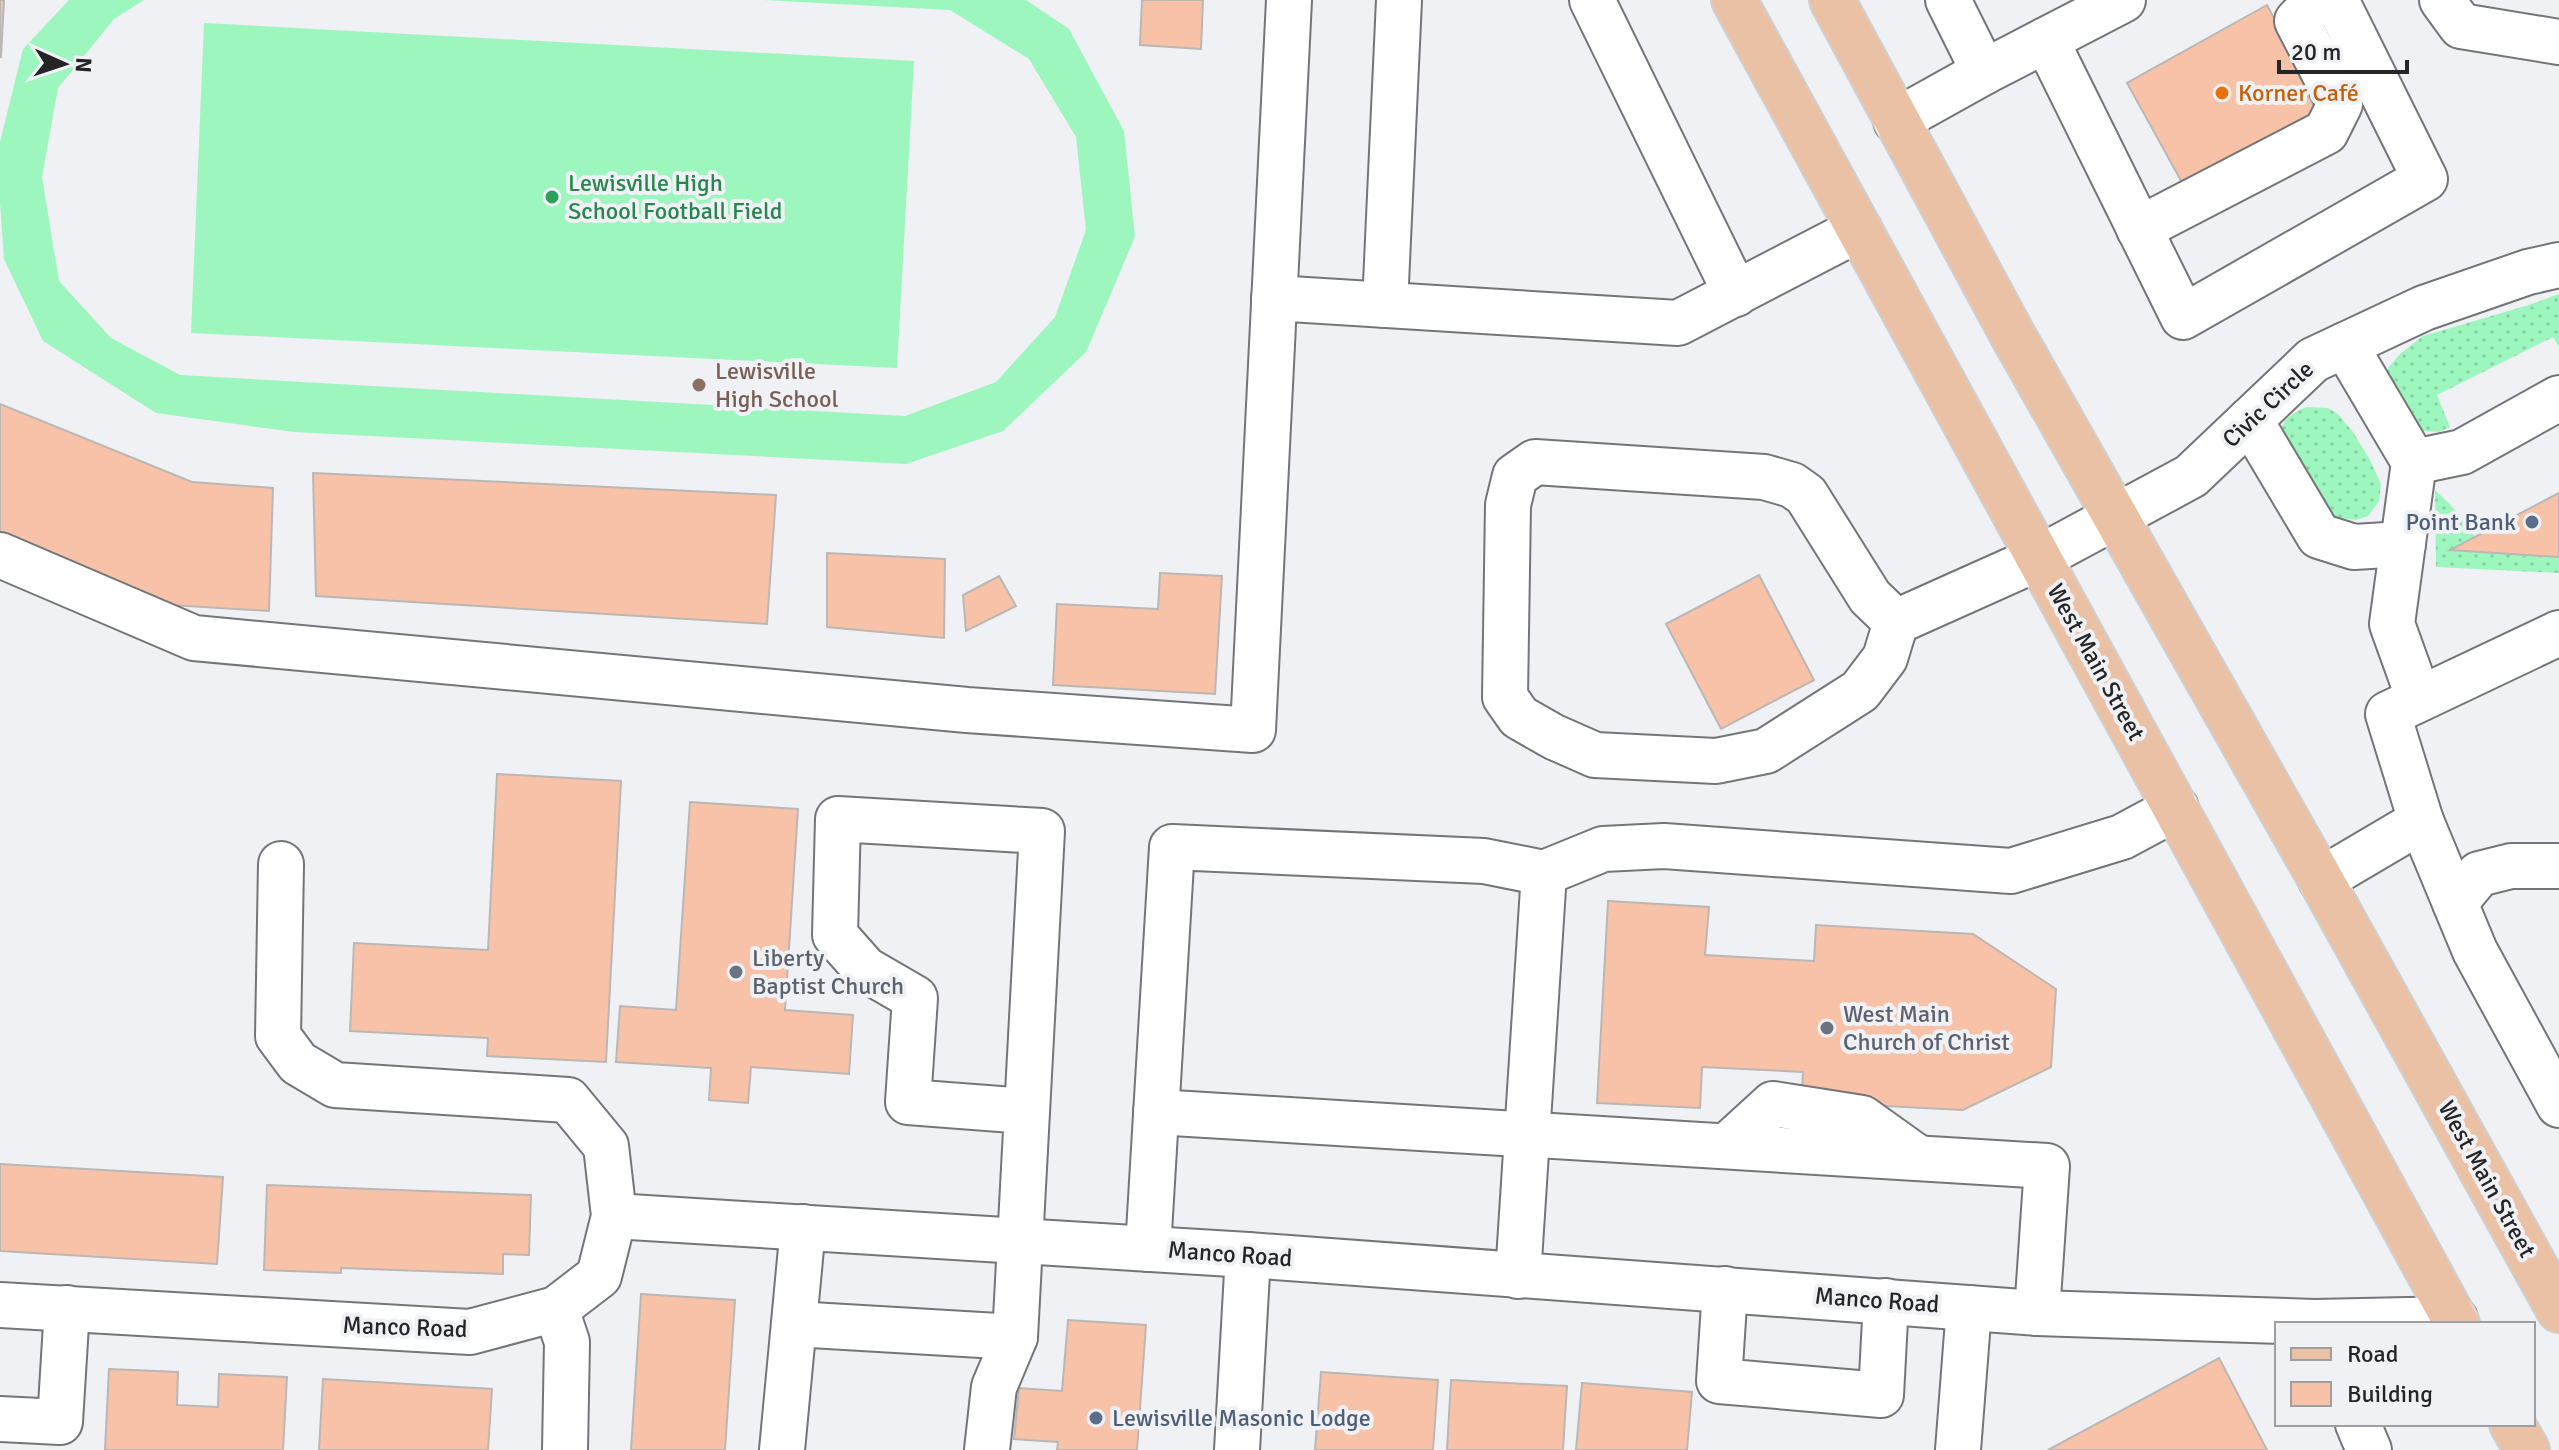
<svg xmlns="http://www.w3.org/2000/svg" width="2559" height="1450" font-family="Signika,sans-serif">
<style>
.grass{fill:url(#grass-dots)}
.pitch{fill:#9cf6be}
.building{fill:#f7c2a8;stroke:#bab7b5;stroke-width:2}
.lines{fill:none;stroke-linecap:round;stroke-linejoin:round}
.minor-casing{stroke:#747578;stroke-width:48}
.major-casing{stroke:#cfcfcf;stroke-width:48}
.minor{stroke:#fff;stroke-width:44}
.major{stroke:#eac1a5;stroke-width:44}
.food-dot{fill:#e8710a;stroke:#f0f1f5;stroke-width:3}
.leisure-dot{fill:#2e9e5b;stroke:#f0f1f5;stroke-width:3}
.education-dot{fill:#8d6e63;stroke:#f0f1f5;stroke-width:3}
.service-dot{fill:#5c6f8a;stroke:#f0f1f5;stroke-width:3}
.worship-dot{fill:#6b7280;stroke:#f0f1f5;stroke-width:3}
.labels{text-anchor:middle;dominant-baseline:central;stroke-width:8;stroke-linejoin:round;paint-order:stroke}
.food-label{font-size:24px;fill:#c56008;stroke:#f0f1f5;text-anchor:start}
.leisure-label{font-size:24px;fill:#27864d;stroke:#f0f1f5;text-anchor:start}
.education-label{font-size:24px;fill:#785e54;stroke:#f0f1f5;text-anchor:start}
.street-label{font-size:24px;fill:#252526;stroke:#f0f1f5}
.service-label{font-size:24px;fill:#4e5e75;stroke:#f0f1f5;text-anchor:end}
.worship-label{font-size:24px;fill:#5b616d;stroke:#f0f1f5;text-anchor:start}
</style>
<defs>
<pattern id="grass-dots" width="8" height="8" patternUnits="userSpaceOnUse" patternTransform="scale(2)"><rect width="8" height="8" fill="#9cf6be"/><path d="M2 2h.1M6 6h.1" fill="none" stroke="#86d3a3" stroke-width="1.8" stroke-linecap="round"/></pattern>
</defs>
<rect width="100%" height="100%" fill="#f0f1f5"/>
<!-- grass -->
<g class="grass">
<path d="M 2559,294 L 2559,347 L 2553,337 L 2437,395 L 2450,427 L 2439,432 L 2422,431 L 2406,420 L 2386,380 L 2388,368 L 2400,354 L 2423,336 L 2529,305 Z"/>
<path d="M 2306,407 L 2328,408 L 2338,414 L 2353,432 L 2370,460 L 2381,484 L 2379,501 L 2368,516 L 2356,520 L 2320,515 C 2309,496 2275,447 2282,427 C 2286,416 2296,412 2306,407 Z"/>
<path d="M 2435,490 L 2468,522 L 2480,548 L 2559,553 L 2559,573 L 2436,567 Z"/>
</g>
<!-- pitch -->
<g class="pitch">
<path d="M 69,0 L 144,0 L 114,19 L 58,88 L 42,177 L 59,281 L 111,338 L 180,375 L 905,416 L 996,382 L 1055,317 L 1086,230 L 1076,137 L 1029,59 L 950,10 L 763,0 L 1026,0 L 1069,29 L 1124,131 L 1135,237 L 1086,352 L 1003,431 L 906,464 L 294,432 L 156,413 L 43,341 L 4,259 L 0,203 L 0,142 L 23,49 Z"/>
<path d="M 204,23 L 914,61 L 897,368 L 191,333 Z"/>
</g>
<!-- building -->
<g class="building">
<path d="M 0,0 L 4,0 L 1,57 L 0,57 Z"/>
<path d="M 1142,0 L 1203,0 L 1201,49 L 1140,45 Z"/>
<path d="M 2267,5 L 2310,85 L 2304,88 L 2318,114 L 2185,188 L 2127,83 Z"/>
<path d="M 0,404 L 192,482 L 273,488 L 269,611 L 154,604 L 0,539 Z"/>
<path d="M 313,473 L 776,495 L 767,624 L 316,596 Z"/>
<path d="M 2559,493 L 2559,557 L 2450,550 Z"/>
<path d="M 827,553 L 945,559 L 944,638 L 827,627 Z"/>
<path d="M 1160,573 L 1222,576 L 1215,694 L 1053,685 L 1057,604 L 1158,609 Z"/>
<path d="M 1759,575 L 1814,680 L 1721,729 L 1666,624 Z"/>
<path d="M 999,576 L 1016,606 L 966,631 L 963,595 Z"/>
<path d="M 497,774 L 621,781 L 606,1062 L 487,1056 L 488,1038 L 350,1031 L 354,943 L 488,950 Z"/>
<path d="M 690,802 L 798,809 L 785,1010 L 853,1015 L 849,1074 L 751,1067 L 748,1103 L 709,1100 L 711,1068 L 616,1062 L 620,1006 L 676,1010 Z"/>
<path d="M 1608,901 L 1709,907 L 1705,955 L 1814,961 L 1816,925 L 1973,934 L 2056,989 L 2051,1067 L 1963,1110 L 1847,1104 L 1800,1122 L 1803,1072 L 1702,1067 L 1700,1108 L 1597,1103 Z"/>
<path d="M 0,1164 L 223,1177 L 217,1264 L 0,1251 Z"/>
<path d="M 267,1185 L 531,1195 L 529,1255 L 503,1254 L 503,1274 L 341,1268 L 341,1273 L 264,1270 Z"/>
<path d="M 641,1294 L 735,1300 L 725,1450 L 631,1450 Z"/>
<path d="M 1068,1320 L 1146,1325 L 1137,1450 L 1057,1450 L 1058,1442 L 1014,1439 L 1019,1388 L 1062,1391 Z"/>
<path d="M 2219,1358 L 2267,1450 L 2048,1450 Z"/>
<path d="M 109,1369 L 178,1372 L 177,1405 L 218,1407 L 219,1374 L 287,1377 L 283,1450 L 105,1450 Z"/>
<path d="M 1321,1372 L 1438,1380 L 1433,1450 L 1315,1450 Z"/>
<path d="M 323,1379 L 492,1389 L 488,1450 L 319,1450 Z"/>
<path d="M 1451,1380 L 1567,1386 L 1563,1450 L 1447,1450 Z"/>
<path d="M 1582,1383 L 1692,1392 L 1687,1450 L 1576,1450 Z"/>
</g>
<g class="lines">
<!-- minor casing -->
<g class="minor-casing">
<g id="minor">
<path d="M 1592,0 L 1736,294"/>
<path d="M 1948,0 L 1984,72 L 2123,0"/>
<path d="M 2442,0 L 2461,26 L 2559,42"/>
<path d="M 2046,40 L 2183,317 L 2425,179 L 2336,0"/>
<path d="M 1896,121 L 1984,72"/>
<path d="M 2139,229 L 2326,132 L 2340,104 L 2297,21 L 2317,0"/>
<path d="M 1274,298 L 1678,323 L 1859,229"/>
<path d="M 1385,305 L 1399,0"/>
<path d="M 2345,345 L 2414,462 L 2462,452 L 2559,398"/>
<path d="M 2250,420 L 2319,536 L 2354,547 L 2403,544"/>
<path d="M 1535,462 L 1764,477 L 1792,485 L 1806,495 L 1870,597 L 1896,622 L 1885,658 L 1860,691 L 1766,751 L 1716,761 L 1595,755 L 1554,737 L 1519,717 L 1505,697 L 1508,505 L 1515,476 Z"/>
<path d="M 2414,462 L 2392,624 L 2419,699"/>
<path d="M 0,555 L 194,638 L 967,710 L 1253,730 L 1289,0"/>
<path d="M 1896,622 L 2039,558 L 2191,476 L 2313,360 L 2424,308 L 2528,272 L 2559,265"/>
<path d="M 2421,821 L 2475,951 L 2559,1105"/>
<path d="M 2321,880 L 2421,821 L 2388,714 L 2559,633"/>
<path d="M 2455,903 L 2479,874 L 2511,866 L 2559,866"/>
<path d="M 1156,1112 L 2047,1166 L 2037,1313"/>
<path d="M 1727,1146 L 1773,1104 L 1862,1118 L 1918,1158"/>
<path d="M 614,1216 L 1248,1255 L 2037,1313 L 2315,1322 L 2455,1319"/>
<path d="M 1148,1249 L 1172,847 L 1484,861 L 1544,873"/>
<path d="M 1518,1276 L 1544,873 L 1603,849 L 1664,846 L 2011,871 L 2122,837 L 2176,808"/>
<path d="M 1725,1289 L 1719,1381 L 1881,1395 L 1886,1301"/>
<path d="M 0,1305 L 470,1332 L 556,1309 L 599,1276 L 614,1216 L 606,1146 L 568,1100 L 335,1085 L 298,1063 L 278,1036 L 281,864"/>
<path d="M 556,1309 L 567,1342 L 565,1450"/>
<path d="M 794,1324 L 1015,1337"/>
<path d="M 0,1419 L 60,1422 L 67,1308"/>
<path d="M 2358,1424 L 2369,1450"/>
<path d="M 782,1450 L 803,1227"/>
<path d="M 987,1450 L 994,1387 L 1015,1337 L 1042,831 L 838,819 L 835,935 L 865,969 L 915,998 L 908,1102 L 1027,1111"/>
<path d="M 1237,1450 L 1248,1255"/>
<path d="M 1958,1450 L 1969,1308"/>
</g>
</g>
<!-- major casing -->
<g class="major-casing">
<g id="major">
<path d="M 1734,0 L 2457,1324"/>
<path d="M 1832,0 L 2011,332 L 2321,880 L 2559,1310"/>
<path d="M 2512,1424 L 2527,1450"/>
</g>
</g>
<!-- minor -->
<use href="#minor" class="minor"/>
<!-- major -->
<use href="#major" class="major"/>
</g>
<!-- markers -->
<circle class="food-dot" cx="2222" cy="93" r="8"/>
<circle class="leisure-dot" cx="552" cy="197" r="8"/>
<circle class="education-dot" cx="699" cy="385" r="8"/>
<g class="service-dot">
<circle cx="2532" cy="522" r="8"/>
<circle cx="1096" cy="1418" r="8"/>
</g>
<g class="worship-dot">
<circle cx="736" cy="972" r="8"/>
<circle cx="1827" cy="1028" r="8"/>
</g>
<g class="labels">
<!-- food labels -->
<g class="food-label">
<text x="2238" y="93">Korner Café</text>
</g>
<!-- leisure labels -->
<g class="leisure-label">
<text x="568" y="183">Lewisville High<tspan x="568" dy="28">School Football Field</tspan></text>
</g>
<!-- education labels -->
<g class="education-label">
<text x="715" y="371">Lewisville<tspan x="715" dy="28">High School</tspan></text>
</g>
<!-- street labels -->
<g class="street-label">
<text transform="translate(2268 404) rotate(-43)">Civic Circle</text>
<text transform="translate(2096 662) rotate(61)">West Main Street</text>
<text transform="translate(2487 1179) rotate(61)">West Main Street</text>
<text transform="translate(1230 1254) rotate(4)">Manco Road</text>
<text transform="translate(1877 1300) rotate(4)">Manco Road</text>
<text transform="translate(405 1327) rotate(2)">Manco Road</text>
</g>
<!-- service labels -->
<g class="service-label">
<text x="2516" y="522">Point Bank</text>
<text x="1112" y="1418" text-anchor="start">Lewisville Masonic Lodge</text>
</g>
<!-- worship labels -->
<g class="worship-label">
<text x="752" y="958">Liberty<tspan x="752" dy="28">Baptist Church</tspan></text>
<text x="1843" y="1014">West Main<tspan x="1843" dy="28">Church of Christ</tspan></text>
</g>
</g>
<!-- legend -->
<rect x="2275" y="1322" width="260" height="104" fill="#f0f1f5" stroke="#9f9fa2" stroke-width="2"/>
<rect x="2291" y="1348" width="40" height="12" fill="#eac1a5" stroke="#9f9fa2" stroke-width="2"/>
<text x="2347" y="1362" font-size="24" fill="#252526">Road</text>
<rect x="2291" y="1382" width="40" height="24" fill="#f7c2a8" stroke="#9f9fa2" stroke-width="2"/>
<text x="2347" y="1402" font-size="24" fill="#252526">Building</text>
<!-- north arrow -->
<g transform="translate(64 64) rotate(93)" stroke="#f0f1f5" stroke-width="6" paint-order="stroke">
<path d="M0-6L14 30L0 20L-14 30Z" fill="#252526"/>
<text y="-12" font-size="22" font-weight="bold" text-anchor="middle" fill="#252526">N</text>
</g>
<!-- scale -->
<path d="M2279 60v12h128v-12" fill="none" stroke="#252526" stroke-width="4"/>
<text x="2291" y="60" font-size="24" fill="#252526" stroke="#f0f1f5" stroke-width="6" paint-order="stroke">20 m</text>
</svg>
